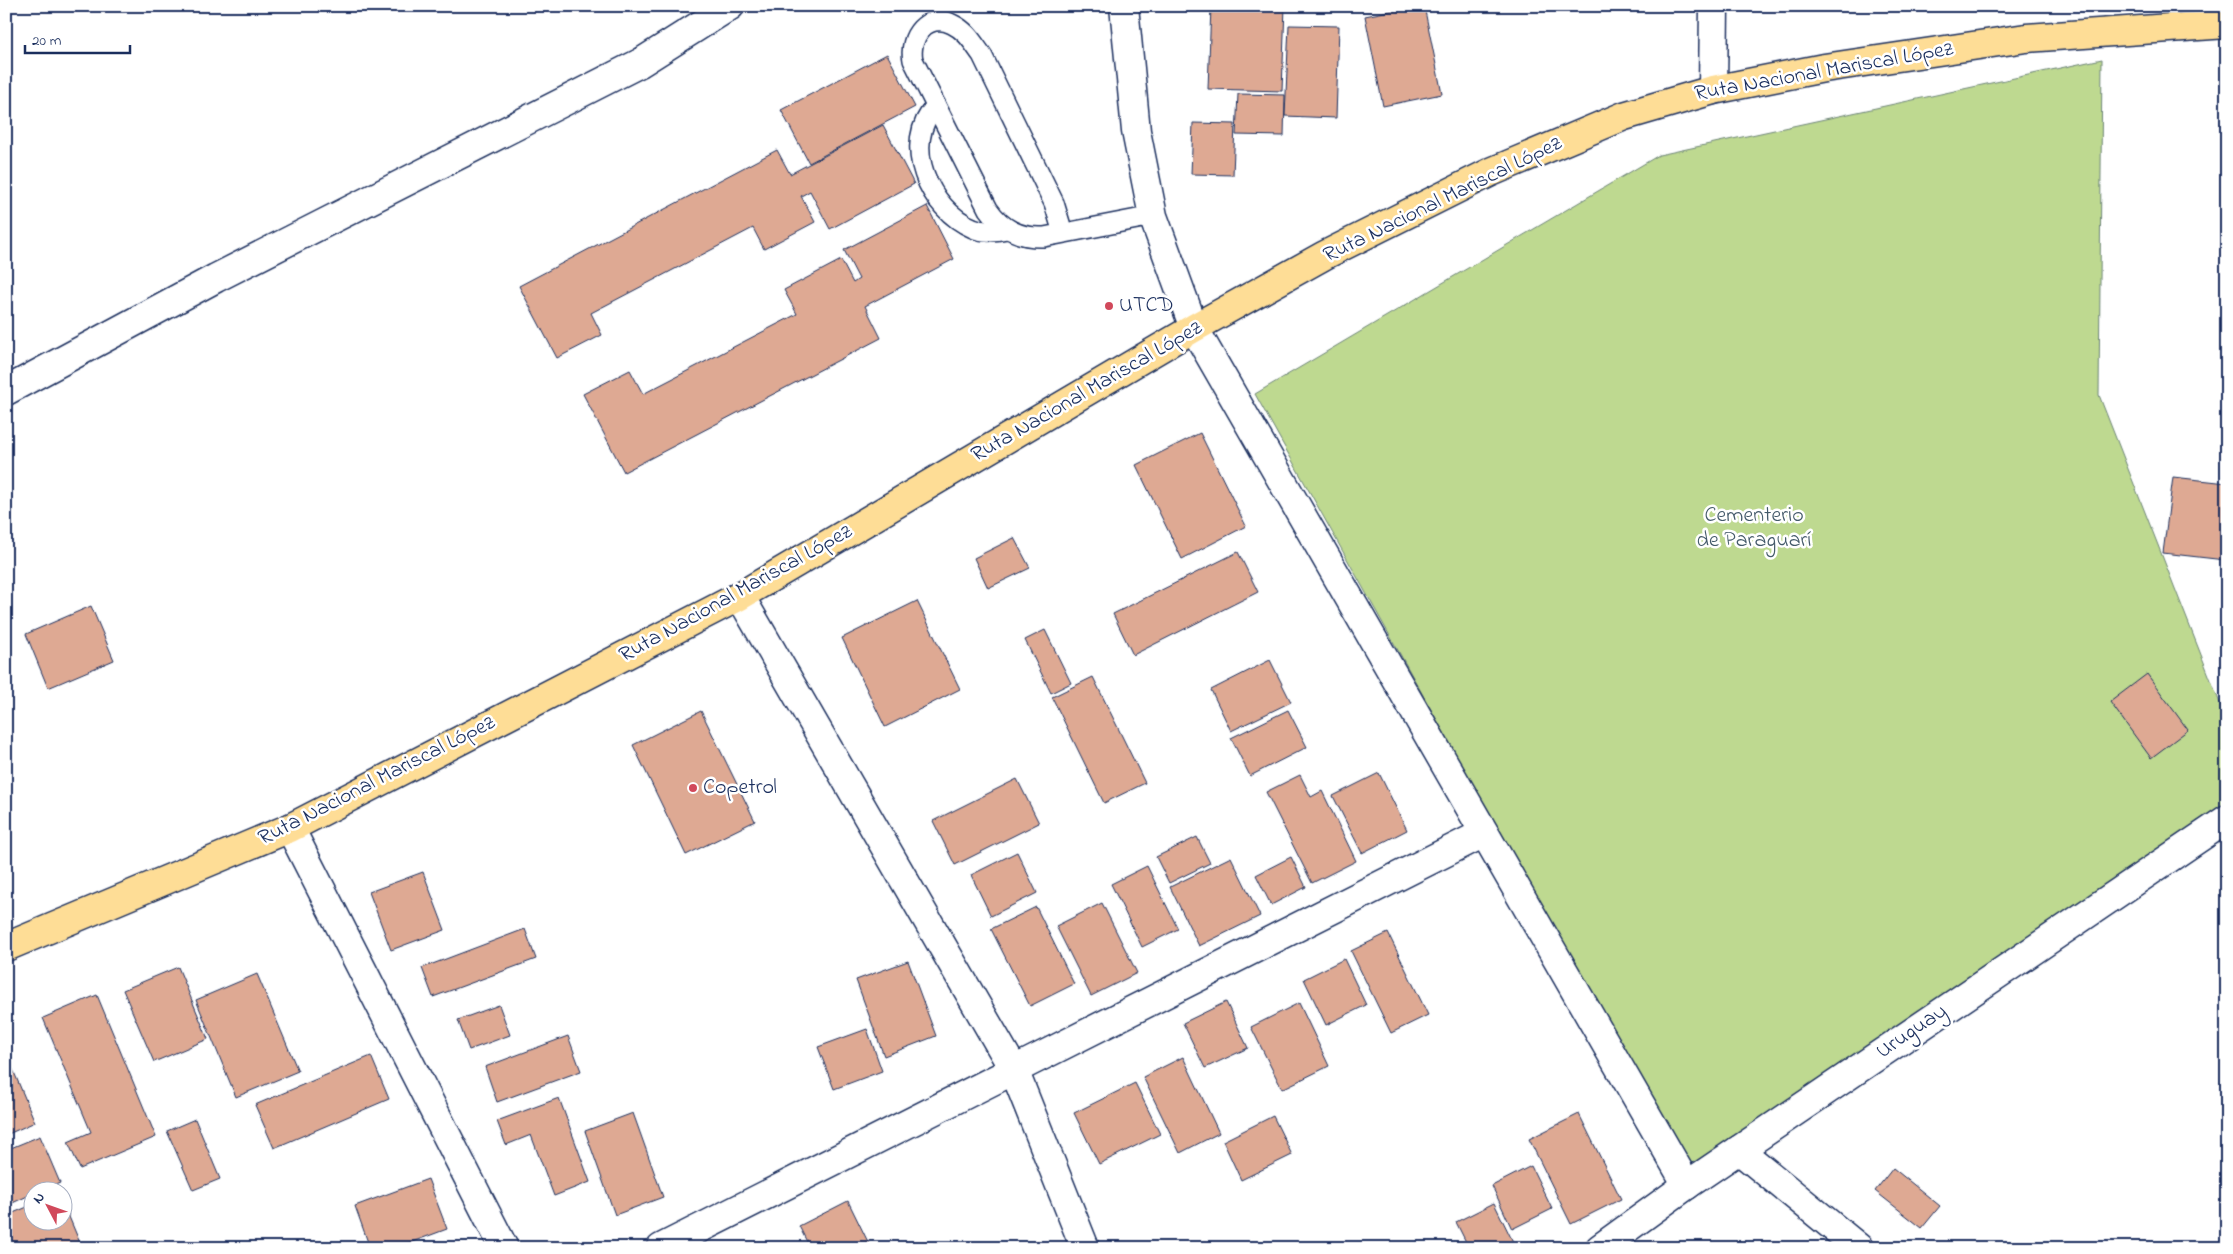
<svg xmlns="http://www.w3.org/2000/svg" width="2233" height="1254" font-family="'Indie Flower',sans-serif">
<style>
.green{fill:#bed990;stroke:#6c8477}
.building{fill:#dea993;stroke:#1b2f5e}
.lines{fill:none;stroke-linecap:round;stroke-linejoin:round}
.service-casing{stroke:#1b2f5e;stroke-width:22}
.minor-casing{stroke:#1b2f5e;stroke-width:31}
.trunk-casing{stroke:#1b2f5e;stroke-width:31}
.service{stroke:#fff;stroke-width:19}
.minor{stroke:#fff;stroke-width:28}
.trunk{stroke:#fedd96;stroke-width:28}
.poi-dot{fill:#d1495b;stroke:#fff;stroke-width:2}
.labels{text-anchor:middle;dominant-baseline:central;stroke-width:5;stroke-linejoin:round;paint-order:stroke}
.street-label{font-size:22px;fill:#1b2f5e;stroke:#fff}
.poi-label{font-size:22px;fill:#1b2f5e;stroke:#fff;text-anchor:start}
.park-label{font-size:22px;fill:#445a6a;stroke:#fff}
</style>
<rect width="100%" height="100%" fill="#fff"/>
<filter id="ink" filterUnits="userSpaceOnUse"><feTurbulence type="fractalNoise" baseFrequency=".02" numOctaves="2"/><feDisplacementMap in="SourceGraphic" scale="10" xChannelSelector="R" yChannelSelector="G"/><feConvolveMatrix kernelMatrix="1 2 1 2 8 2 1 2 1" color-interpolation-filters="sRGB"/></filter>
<g filter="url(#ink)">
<!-- green -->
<path class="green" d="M 2102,59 L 2099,395 L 2227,721 L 2227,807 L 1689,1172 L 1255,394 L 1659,155 Z"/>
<!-- building -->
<g class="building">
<path d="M 1211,6 L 1285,6 L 1282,91 L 1208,89 Z"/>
<path d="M 1414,6 L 1424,6 L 1442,94 L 1383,106 L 1365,16 Z"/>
<path d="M 1289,25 L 1339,26 L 1336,118 L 1285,116 Z"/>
<path d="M 887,54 L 915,107 L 809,163 L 781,110 Z"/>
<path d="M 1238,94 L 1285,95 L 1284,136 L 1236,135 Z"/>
<path d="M 1193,123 L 1235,124 L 1233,175 L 1191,174 Z"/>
<path d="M 883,125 L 914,184 L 830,229 L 810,191 L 801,196 L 815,222 L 764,249 L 753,228 L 591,313 L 602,335 L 557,358 L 519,286 L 777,150 L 790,174 Z"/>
<path d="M 927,206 L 954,259 L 865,306 L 881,338 L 624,472 L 583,394 L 630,370 L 643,394 L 797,314 L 784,290 L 841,260 L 853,283 L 859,279 L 844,250 Z"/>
<path d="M 1200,433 L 1246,526 L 1182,559 L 1136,465 Z"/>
<path d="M 2173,477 L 2227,483 L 2225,560 L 2163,553 Z"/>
<path d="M 1014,538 L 1030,568 L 988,588 L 974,558 Z"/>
<path d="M 1238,552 L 1258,592 L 1133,655 L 1113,614 Z"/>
<path d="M 917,601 L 960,689 L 885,727 L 842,638 Z"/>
<path d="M 91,606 L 114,660 L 48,688 L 26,634 Z"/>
<path d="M 1045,630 L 1071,683 L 1051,693 L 1025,640 Z"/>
<path d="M 1270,660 L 1291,702 L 1231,731 L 1211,690 Z"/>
<path d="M 2147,674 L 2188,730 L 2151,758 L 2110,702 Z"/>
<path d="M 1093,677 L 1145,783 L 1104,803 L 1052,697 Z"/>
<path d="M 1288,710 L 1307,747 L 1250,776 L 1231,738 Z"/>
<path d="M 701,711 L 755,821 L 686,855 L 633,745 Z"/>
<path d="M 1379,773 L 1407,830 L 1362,853 L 1333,796 Z"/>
<path d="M 1300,775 L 1311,797 L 1322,791 L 1356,861 L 1312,883 L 1266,792 Z"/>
<path d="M 1017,779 L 1039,823 L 955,865 L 933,821 Z"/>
<path d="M 1197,837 L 1210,863 L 1169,883 L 1156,857 Z"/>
<path d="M 1017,852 L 1037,893 L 991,916 L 971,875 Z"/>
<path d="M 1231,857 L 1260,916 L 1199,946 L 1170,887 Z"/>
<path d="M 1291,857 L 1306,887 L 1271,905 L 1256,875 Z"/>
<path d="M 1147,866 L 1178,929 L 1142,947 L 1111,884 Z"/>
<path d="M 423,872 L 445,930 L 391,950 L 369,892 Z"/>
<path d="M 1102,903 L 1137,973 L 1091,996 L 1056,926 Z"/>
<path d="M 1036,907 L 1074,984 L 1030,1006 L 991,929 Z"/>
<path d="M 525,929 L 536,959 L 433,997 L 422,968 Z"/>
<path d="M 1388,933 L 1428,1015 L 1391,1033 L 1351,951 Z"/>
<path d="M 1344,959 L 1366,1005 L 1326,1025 L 1304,979 Z"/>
<path d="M 908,961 L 936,1036 L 884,1056 L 856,980 Z"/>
<path d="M 178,967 L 208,1039 L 154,1062 L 123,990 Z"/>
<path d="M 257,974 L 298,1071 L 236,1097 L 196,1000 Z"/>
<path d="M 97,995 L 156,1137 L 80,1169 L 68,1142 L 91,1132 L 43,1018 Z"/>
<path d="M 1226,1002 L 1248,1048 L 1205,1068 L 1183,1023 Z"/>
<path d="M 1299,1003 L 1329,1066 L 1282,1089 L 1251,1027 Z"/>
<path d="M 499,1005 L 510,1035 L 469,1050 L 458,1020 Z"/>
<path d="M 867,1029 L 882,1071 L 834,1089 L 818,1047 Z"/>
<path d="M 568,1036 L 581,1071 L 497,1102 L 485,1067 Z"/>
<path d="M 6,1053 L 35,1122 L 6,1135 Z"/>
<path d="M 371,1056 L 389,1099 L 274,1148 L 255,1105 Z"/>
<path d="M 1183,1057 L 1219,1133 L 1180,1153 L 1143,1077 Z"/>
<path d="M 1135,1083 L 1160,1134 L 1099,1164 L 1074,1113 Z"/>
<path d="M 559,1098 L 590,1182 L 554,1196 L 531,1135 L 506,1145 L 497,1121 Z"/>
<path d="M 633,1113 L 663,1197 L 615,1215 L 585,1131 Z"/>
<path d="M 1579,1114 L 1621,1199 L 1571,1224 L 1529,1139 Z"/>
<path d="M 1273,1116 L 1292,1155 L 1241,1180 L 1223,1141 Z"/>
<path d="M 195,1119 L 220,1179 L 193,1190 L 167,1131 Z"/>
<path d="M 40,1136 L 60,1183 L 39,1192 L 32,1192 L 32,1194 L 6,1206 L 6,1150 Z"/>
<path d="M 1531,1166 L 1552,1209 L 1512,1229 L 1492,1186 Z"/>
<path d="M 1893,1168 L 1940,1206 L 1922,1228 L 1875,1191 Z"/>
<path d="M 428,1179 L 447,1229 L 396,1248 L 370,1248 L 355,1206 Z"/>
<path d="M 62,1200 L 80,1243 L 69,1248 L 6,1248 L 6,1216 L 32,1205 L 32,1222 L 62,1222 Z"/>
<path d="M 848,1201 L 871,1248 L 810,1248 L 799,1226 Z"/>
<path d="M 1494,1203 L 1516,1248 L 1469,1248 L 1456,1222 Z"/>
</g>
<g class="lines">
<!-- service casing -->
<g class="service-casing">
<g id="service">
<path d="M 936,106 C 900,143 929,210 973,228 C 984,233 996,231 1007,229"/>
<path d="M 1063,233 L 1054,203 L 982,55 C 973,43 967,31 952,24 C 927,12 908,37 913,60 L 988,209 C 1002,229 1019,238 1044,237 L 1153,216"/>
</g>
</g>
<!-- minor casing -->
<g class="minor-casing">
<g id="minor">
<path d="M 1124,6 L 1136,131 L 1153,216 L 1194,328 L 1687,1185"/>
<path d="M 1713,90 L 1714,6"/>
<path d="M 6,391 L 216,278 L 640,63 L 730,6"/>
<path d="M 740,596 L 1014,1070 L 1085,1248"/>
<path d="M 290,828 L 504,1248"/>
<path d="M 1739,1150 L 1859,1248"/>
<path d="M 661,1248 L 1484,833"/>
<path d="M 1600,1248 L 1687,1185 L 2227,819"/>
</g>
</g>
<!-- trunk casing -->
<g class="trunk-casing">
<path id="trunk" d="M 6,947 L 290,828 L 740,596 L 1194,328 L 1325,255 L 1491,172 L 1624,116 L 1713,90 L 1824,68 L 2026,38 L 2227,24"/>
</g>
<!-- service -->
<use href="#service" class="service"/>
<!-- minor -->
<use href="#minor" class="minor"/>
<!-- trunk -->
<use href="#trunk" class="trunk"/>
</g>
</g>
<!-- markers -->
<g class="poi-dot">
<circle cx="1109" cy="306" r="5"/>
<circle cx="693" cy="788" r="5"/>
</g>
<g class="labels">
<!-- street labels -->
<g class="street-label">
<text transform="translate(1824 72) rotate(-10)">Ruta Nacional Mariscal López</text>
<text transform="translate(1443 200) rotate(-26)">Ruta Nacional Mariscal López</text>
<text transform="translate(1087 392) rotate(-30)">Ruta Nacional Mariscal López</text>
<text transform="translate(736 594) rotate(-29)">Ruta Nacional Mariscal López</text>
<text transform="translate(377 781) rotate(-27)">Ruta Nacional Mariscal López</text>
<text transform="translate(1912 1032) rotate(-34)">Uruguay</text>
</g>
<!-- poi labels -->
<g class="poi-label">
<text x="1119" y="306">UTCD</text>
<text x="703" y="788">Copetrol</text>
</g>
<!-- park labels -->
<g class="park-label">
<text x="1754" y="516">Cementerio<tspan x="1754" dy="25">de Paraguarí</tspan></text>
</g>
</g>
<!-- margin -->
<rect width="2233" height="1254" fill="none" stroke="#fff" stroke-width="25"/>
<rect x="12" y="12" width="2208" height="1229" fill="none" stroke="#1b2f5e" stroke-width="2" filter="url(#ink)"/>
<!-- north arrow -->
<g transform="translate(48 1206) rotate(311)"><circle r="24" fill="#ffffff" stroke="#a4acbf"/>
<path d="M0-4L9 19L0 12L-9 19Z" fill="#d1495b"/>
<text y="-8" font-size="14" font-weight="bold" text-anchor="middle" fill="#1b2f5e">N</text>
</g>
<!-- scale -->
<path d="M25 45v8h105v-8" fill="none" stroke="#1b2f5e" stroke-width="2.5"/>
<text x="32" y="45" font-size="15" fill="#1b2f5e" stroke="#ffffff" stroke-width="4" paint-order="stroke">20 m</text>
</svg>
